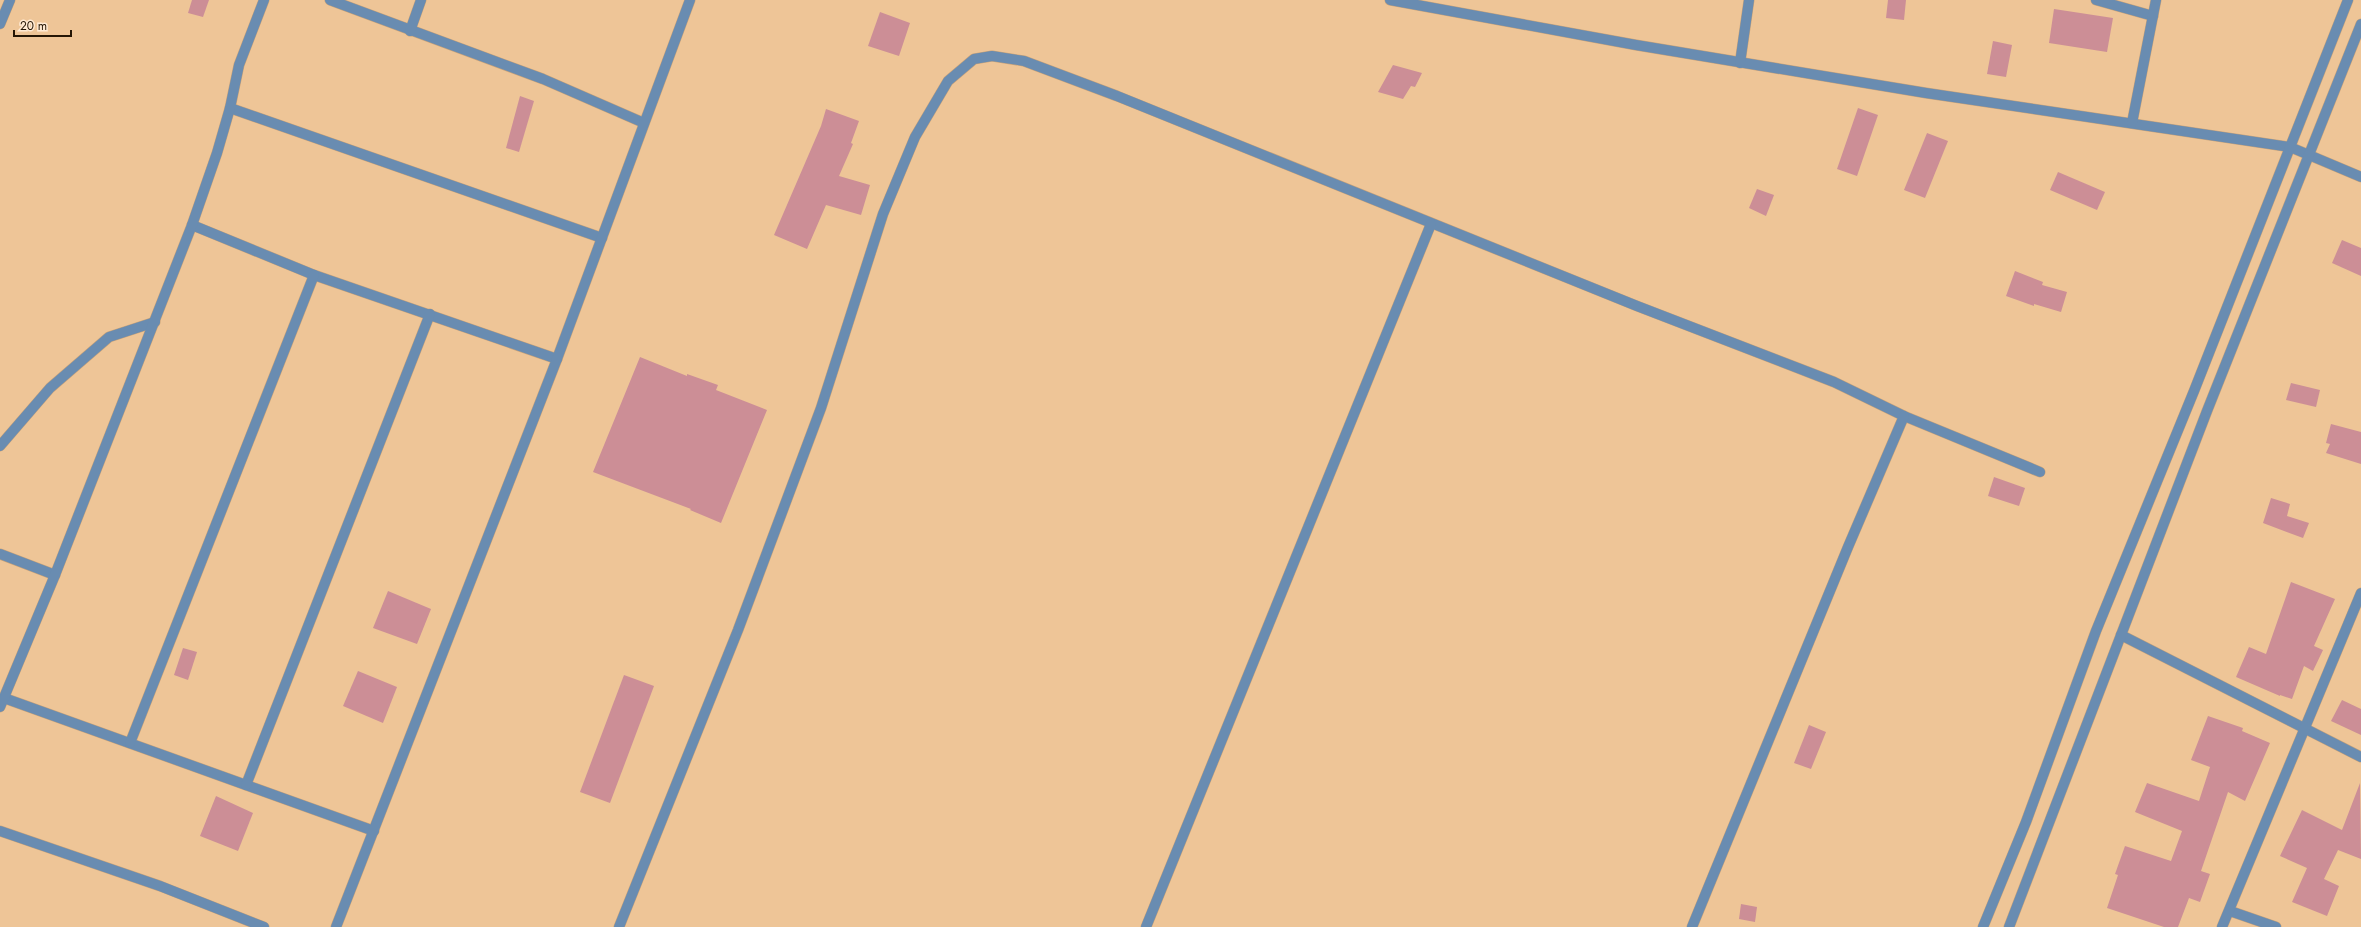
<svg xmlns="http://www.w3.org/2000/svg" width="2361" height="927" font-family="Jost,sans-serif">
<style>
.building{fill:#cc8e96}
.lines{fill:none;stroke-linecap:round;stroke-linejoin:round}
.minor-casing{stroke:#c6a27a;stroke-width:11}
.minor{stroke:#698cb1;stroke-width:10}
</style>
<rect width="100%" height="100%" fill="#eec597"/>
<!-- building -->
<g class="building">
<path d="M 192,0 L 209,0 L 203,17 L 188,13 Z"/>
<path d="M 1888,0 L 1906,0 L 1904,20 L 1886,18 Z"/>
<path d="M 2054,9 L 2113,18 L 2107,52 L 2049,43 Z"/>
<path d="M 880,12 L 910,23 L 899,56 L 868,46 Z"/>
<path d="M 1993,41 L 2012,45 L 2006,77 L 1987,74 Z"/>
<path d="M 1393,65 L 1422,73 L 1415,87 L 1411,86 L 1403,99 L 1378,92 Z"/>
<path d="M 520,96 L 534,101 L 519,152 L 506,148 Z"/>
<path d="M 1858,108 L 1878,115 L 1857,176 L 1837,169 Z"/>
<path d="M 826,109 L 859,121 L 851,143 L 853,144 L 839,176 L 870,185 L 861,215 L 826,205 L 807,249 L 774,235 L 821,126 Z"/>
<path d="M 1927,133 L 1948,141 L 1925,198 L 1904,190 Z"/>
<path d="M 2058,172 L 2105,192 L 2097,210 L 2050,190 Z"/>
<path d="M 1757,189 L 1774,195 L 1766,216 L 1749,208 Z"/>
<path d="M 2342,240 L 2361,248 L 2361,276 L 2332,263 Z"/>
<path d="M 2015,271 L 2043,282 L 2042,285 L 2067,292 L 2061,312 L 2034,304 L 2034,306 L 2006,296 Z"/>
<path d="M 640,357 L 687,376 L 687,374 L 718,385 L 716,390 L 767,410 L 721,523 L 690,510 L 691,509 L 593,472 Z"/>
<path d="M 2291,383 L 2320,390 L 2316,407 L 2286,400 Z"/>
<path d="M 2331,424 L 2361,432 L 2361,464 L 2326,453 L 2330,444 L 2326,443 Z"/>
<path d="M 1994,477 L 2025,488 L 2019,506 L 1988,496 Z"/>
<path d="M 2271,498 L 2290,504 L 2287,516 L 2309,523 L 2303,538 L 2263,523 Z"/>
<path d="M 2291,582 L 2335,599 L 2314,646 L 2323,650 L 2313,671 L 2304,666 L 2292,699 L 2280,695 L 2280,696 L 2236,677 L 2249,647 L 2266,654 Z"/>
<path d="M 388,591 L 431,609 L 417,644 L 373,628 Z"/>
<path d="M 183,648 L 197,652 L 188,680 L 174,675 Z"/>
<path d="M 358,671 L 397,687 L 383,723 L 343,706 Z"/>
<path d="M 624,675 L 654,686 L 610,803 L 580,792 Z"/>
<path d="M 2342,700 L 2361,709 L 2361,735 L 2331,721 Z"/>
<path d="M 2208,716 L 2243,728 L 2242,731 L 2270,743 L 2245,801 L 2228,792 L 2201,871 L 2210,874 L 2200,902 L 2189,898 L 2178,927 L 2164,927 L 2107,908 L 2118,875 L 2115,874 L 2125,846 L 2171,861 L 2182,831 L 2135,812 L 2147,783 L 2199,801 L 2210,767 L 2191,760 Z"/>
<path d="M 1809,725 L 1826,732 L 1811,769 L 1794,763 Z"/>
<path d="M 2360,783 L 2361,859 L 2338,850 L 2324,879 L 2339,886 L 2327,916 L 2292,902 L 2307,868 L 2280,856 L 2302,810 L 2342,830 Z"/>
<path d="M 216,796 L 253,813 L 238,851 L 200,836 Z"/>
<path d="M 1741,904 L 1757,907 L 1755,922 L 1739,919 Z"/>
</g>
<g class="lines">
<!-- minor casing -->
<g class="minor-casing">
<g id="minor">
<path d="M 330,0 L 543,79 L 644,123"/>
<path d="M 1390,0 L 1636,45 L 1926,93 L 2290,147 L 2361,177"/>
<path d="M 2096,0 L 2153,16"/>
<path d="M 0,24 L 10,0"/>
<path d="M 410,31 L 421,0"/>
<path d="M 1740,63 L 1749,0"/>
<path d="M 230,108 L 602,238"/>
<path d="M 2132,123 L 2156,0"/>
<path d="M 192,225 L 314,275 L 557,359"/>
<path d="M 0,446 L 50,388 L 109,337 L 155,322"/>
<path d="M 0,554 L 55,575"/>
<path d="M 2121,635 L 2361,757"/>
<path d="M 4,698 L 374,831"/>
<path d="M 0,707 L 55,575 L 192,225 L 217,153 L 230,108 L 239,65 L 264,0"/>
<path d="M 130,743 L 314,275"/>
<path d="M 246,785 L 430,314"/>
<path d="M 0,831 L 160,886 L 264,927"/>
<path d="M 2230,911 L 2276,927"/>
<path d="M 336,927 L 557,359 L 690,0"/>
<path d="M 619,927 L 738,630 L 821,408 L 883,214 L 915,137 L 948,81 L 974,59 L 992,56 L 1024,61 L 1117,96 L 1637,306 L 1834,382 L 1904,416 L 2040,472"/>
<path d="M 1146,927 L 1431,224"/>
<path d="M 1692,927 L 1848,547 L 1904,416"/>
<path d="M 1983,927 L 2026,822 L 2096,631 L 2194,391 L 2348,0"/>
<path d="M 2009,927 L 2207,411 L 2361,24"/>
<path d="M 2222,927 L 2361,593"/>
</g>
</g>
<!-- minor -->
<use href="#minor" class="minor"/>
</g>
<!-- scale -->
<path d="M14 30v6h57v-6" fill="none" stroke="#251605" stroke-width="2"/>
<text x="20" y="30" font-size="12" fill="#251605" stroke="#ffead3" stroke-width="3" paint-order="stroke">20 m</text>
</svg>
